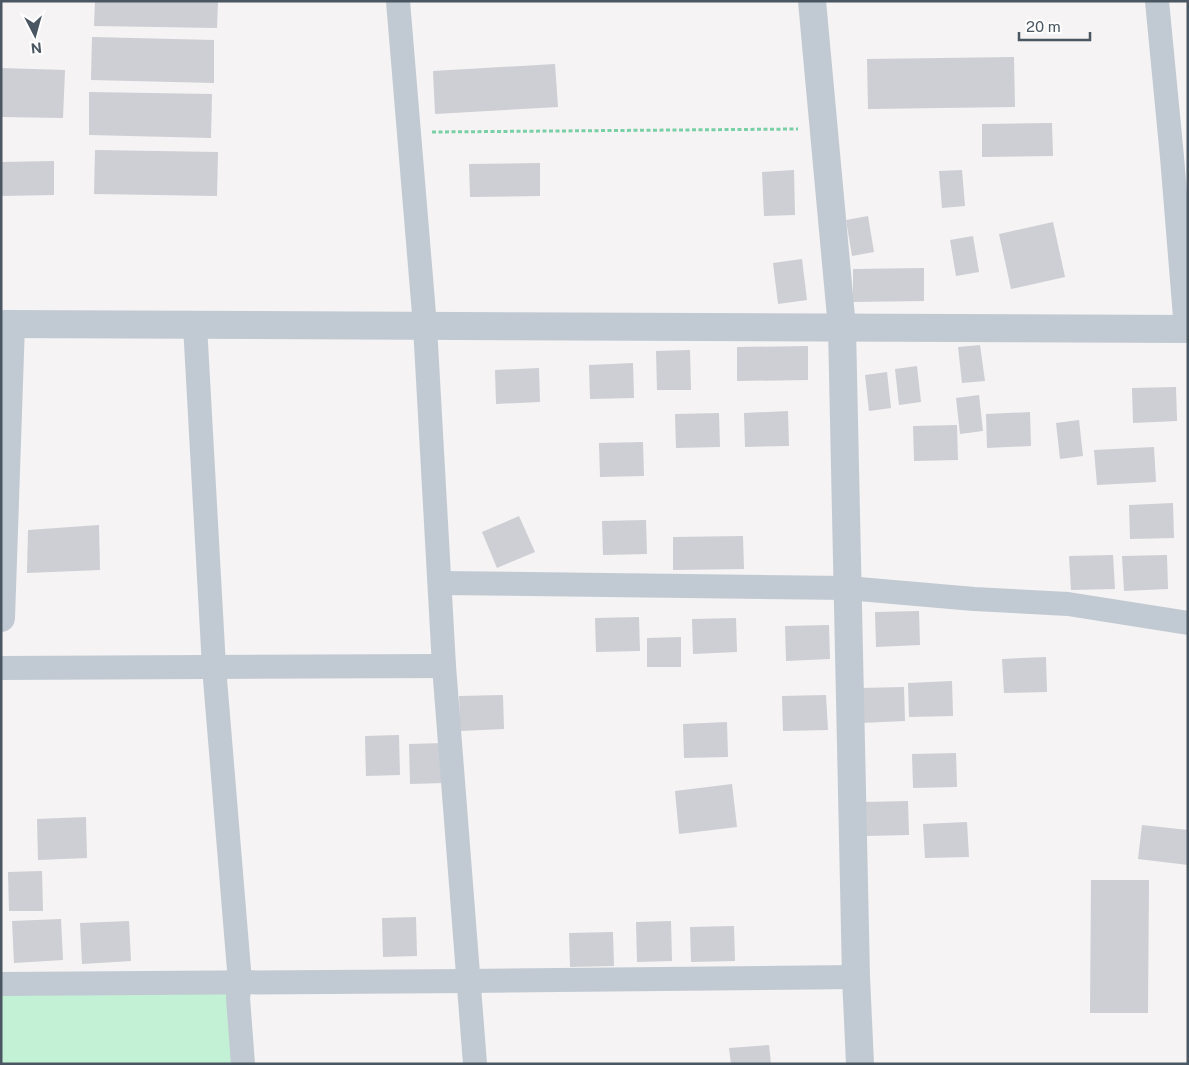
<svg xmlns="http://www.w3.org/2000/svg" width="1189" height="1065" font-family="'Public Sans',sans-serif">
<style>
.green{fill:#c3f1d5}
.building{fill:#cdcfd5}
.lines{fill:none;stroke-linecap:round;stroke-linejoin:round}
.path{stroke:#7ad0a6;stroke-width:3;stroke-dasharray:4 2.5;stroke-linecap:butt}
.minor{stroke:#c1cad2;stroke-width:24}
.tertiary{stroke:#c1cad2;stroke-width:28}
</style>
<rect width="100%" height="100%" fill="#f5f3f3"/>
<!-- green -->
<path class="green" d="M 240,982 L 245,1064 L 1,1064 L 1,984 Z"/>
<!-- building -->
<g class="building">
<path d="M 95,1 L 218,1 L 217,28 L 94,26 Z"/>
<path d="M 92,37 L 214,40 L 214,83 L 91,80 Z"/>
<path d="M 1014,57 L 1015,107 L 868,109 L 867,59 Z"/>
<path d="M 555,64 L 558,107 L 435,114 L 433,71 Z"/>
<path d="M 1,68 L 65,70 L 63,118 L 1,117 Z"/>
<path d="M 89,92 L 212,94 L 211,138 L 89,135 Z"/>
<path d="M 1052,123 L 1053,156 L 982,157 L 982,124 Z"/>
<path d="M 95,150 L 218,152 L 217,196 L 94,194 Z"/>
<path d="M 54,161 L 54,195 L 1,196 L 1,162 Z"/>
<path d="M 540,163 L 540,196 L 470,197 L 469,164 Z"/>
<path d="M 794,170 L 795,215 L 764,216 L 762,172 Z"/>
<path d="M 962,170 L 965,206 L 942,208 L 939,171 Z"/>
<path d="M 868,216 L 874,252 L 852,256 L 846,220 Z"/>
<path d="M 1053,222 L 1065,277 L 1011,289 L 999,234 Z"/>
<path d="M 973,236 L 979,272 L 956,276 L 950,240 Z"/>
<path d="M 802,259 L 807,300 L 778,304 L 773,263 Z"/>
<path d="M 924,268 L 924,301 L 853,302 L 853,269 Z"/>
<path d="M 980,345 L 985,381 L 962,383 L 958,347 Z"/>
<path d="M 808,346 L 808,380 L 737,381 L 737,347 Z"/>
<path d="M 690,350 L 691,390 L 657,390 L 656,351 Z"/>
<path d="M 633,363 L 634,398 L 590,399 L 589,365 Z"/>
<path d="M 917,366 L 921,402 L 899,405 L 895,369 Z"/>
<path d="M 539,368 L 540,402 L 496,404 L 495,370 Z"/>
<path d="M 887,372 L 891,408 L 869,411 L 865,375 Z"/>
<path d="M 1176,387 L 1177,421 L 1133,423 L 1132,388 Z"/>
<path d="M 979,395 L 983,431 L 960,434 L 956,398 Z"/>
<path d="M 788,411 L 789,446 L 745,447 L 744,413 Z"/>
<path d="M 1030,412 L 1031,446 L 987,448 L 986,414 Z"/>
<path d="M 719,413 L 720,447 L 676,448 L 675,414 Z"/>
<path d="M 1079,420 L 1083,456 L 1060,459 L 1056,423 Z"/>
<path d="M 957,425 L 958,460 L 914,461 L 913,426 Z"/>
<path d="M 643,442 L 644,476 L 600,477 L 599,443 Z"/>
<path d="M 1154,447 L 1156,482 L 1097,485 L 1094,450 Z"/>
<path d="M 1173,503 L 1174,538 L 1130,539 L 1129,505 Z"/>
<path d="M 519,516 L 535,552 L 497,568 L 482,532 Z"/>
<path d="M 646,520 L 647,554 L 603,555 L 602,521 Z"/>
<path d="M 99,525 L 100,570 L 27,573 L 28,530 Z"/>
<path d="M 743,536 L 744,569 L 673,570 L 673,537 Z"/>
<path d="M 1113,555 L 1115,589 L 1071,590 L 1069,556 Z"/>
<path d="M 1167,555 L 1168,589 L 1124,591 L 1122,556 Z"/>
<path d="M 919,611 L 920,645 L 876,647 L 875,612 Z"/>
<path d="M 639,617 L 640,651 L 596,652 L 595,618 Z"/>
<path d="M 736,618 L 737,652 L 693,654 L 692,619 Z"/>
<path d="M 829,625 L 830,659 L 786,661 L 785,626 Z"/>
<path d="M 681,637 L 681,667 L 647,667 L 647,638 Z"/>
<path d="M 1046,657 L 1047,692 L 1004,693 L 1002,659 Z"/>
<path d="M 952,681 L 953,716 L 909,717 L 908,683 Z"/>
<path d="M 904,687 L 905,721 L 861,723 L 860,688 Z"/>
<path d="M 503,695 L 504,729 L 460,731 L 459,696 Z"/>
<path d="M 826,695 L 828,730 L 783,731 L 782,696 Z"/>
<path d="M 727,722 L 728,757 L 684,758 L 683,724 Z"/>
<path d="M 399,735 L 400,775 L 366,776 L 365,736 Z"/>
<path d="M 444,743 L 445,783 L 410,784 L 409,744 Z"/>
<path d="M 956,753 L 957,787 L 913,788 L 912,754 Z"/>
<path d="M 732,784 L 737,827 L 679,834 L 675,791 Z"/>
<path d="M 908,801 L 909,835 L 865,836 L 864,802 Z"/>
<path d="M 86,817 L 87,858 L 38,860 L 37,819 Z"/>
<path d="M 967,822 L 969,857 L 925,858 L 923,824 Z"/>
<path d="M 1142,825 L 1188,830 L 1188,865 L 1138,859 Z"/>
<path d="M 42,871 L 43,911 L 9,911 L 8,872 Z"/>
<path d="M 1091,880 L 1149,880 L 1148,1013 L 1090,1013 Z"/>
<path d="M 416,917 L 417,956 L 383,957 L 382,918 Z"/>
<path d="M 61,919 L 63,960 L 14,963 L 12,921 Z"/>
<path d="M 129,921 L 131,961 L 82,964 L 80,923 Z"/>
<path d="M 671,921 L 672,961 L 637,962 L 636,922 Z"/>
<path d="M 734,926 L 735,961 L 691,962 L 690,927 Z"/>
<path d="M 613,932 L 614,966 L 570,967 L 569,933 Z"/>
<path d="M 769,1045 L 771,1064 L 731,1064 L 729,1048 Z"/>
</g>
<g class="lines">
<!-- path -->
<path class="path" d="M 432,132 L 798,129"/>
<!-- minor -->
<g class="minor">
<path d="M 398,1 L 425,326 L 444,666 L 475,1064"/>
<path d="M 1157,1 L 1172,157 L 1186,329"/>
<path d="M 195,325 L 214,667 L 240,982 L 238,998 L 243,1064"/>
<path d="M 440,583 L 847,588 L 974,599 L 1068,604 L 1188,623"/>
<path d="M 1,668 L 444,666"/>
<path d="M 1,984 L 469,981 L 856,977"/>
</g>
<!-- tertiary -->
<g class="tertiary">
<path d="M 812,1 L 842,328 L 856,977 L 860,1064"/>
<path d="M 1,324 L 1188,329"/>
<path d="M 1,618 L 11,324"/>
</g>
</g>
<!-- border -->
<rect width="1189" height="1065" fill="none" stroke="#4a5661" stroke-width="5"/>
<!-- north arrow -->
<g transform="translate(35 35) rotate(174)" stroke="#ffffff" stroke-width="4" paint-order="stroke">
<path d="M0-4L9 19L0 12L-9 19Z" fill="#4a5661"/>
<text y="-8" font-size="14" font-weight="bold" text-anchor="middle" fill="#4a5661">N</text>
</g>
<!-- scale -->
<path d="M1019 32v8h71v-8" fill="none" stroke="#4a5661" stroke-width="2.5"/>
<text x="1026" y="32" font-size="15" fill="#4a5661" stroke="#ffffff" stroke-width="4" paint-order="stroke">20 m</text>
</svg>
